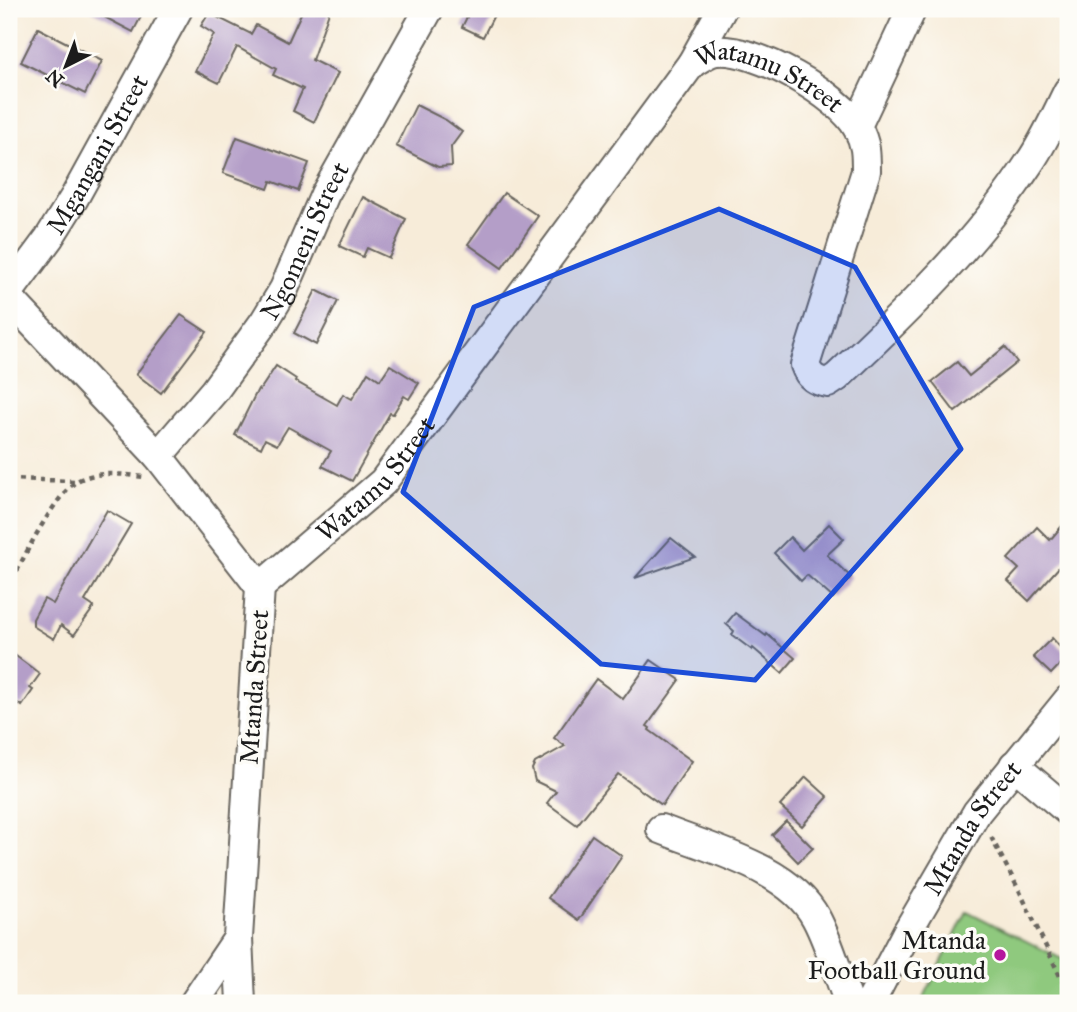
<svg xmlns="http://www.w3.org/2000/svg" width="1077" height="1012" font-family="'IM FELL Great Primer',serif">
<style>
.green{fill:#8fc97e;stroke:#56724d;stroke-width:2}
.building{fill:#b49ec8}
.lines{fill:none;stroke-linecap:round;stroke-linejoin:round}
.street-casing{stroke:#69655e;stroke-width:32}
.path{stroke:#69655e;stroke-width:4.5;stroke-dasharray:5 5;stroke-linecap:butt}
.street{stroke:#fff;stroke-width:28}
.marked{fill:#1d4ed8;fill-opacity:0.2;stroke:#1d4ed8;stroke-width:5;stroke-linejoin:round}
.poi-dot{fill:#b5179e;stroke:#fdfcf7;stroke-width:2.5}
.labels{text-anchor:middle;dominant-baseline:central;stroke-width:7;stroke-linejoin:round;paint-order:stroke}
.street-label{font-size:26px;fill:#1c1c1c;stroke:#fdfcf7}
.poi-label{font-size:26px;fill:#1c1c1c;stroke:#fdfcf7;text-anchor:end}
</style>
<rect width="100%" height="100%" fill="#fdfcf7"/>
<filter id="ink" filterUnits="userSpaceOnUse"><feTurbulence type="fractalNoise" baseFrequency=".0143" numOctaves="2"/><feDisplacementMap in="SourceGraphic" scale="14" xChannelSelector="R" yChannelSelector="G"/><feConvolveMatrix kernelMatrix="1 2 1 2 8 2 1 2 1" color-interpolation-filters="sRGB"/></filter>
<filter id="wash" filterUnits="userSpaceOnUse"><feTurbulence type="fractalNoise" baseFrequency=".00686" numOctaves="4" result="noise"/><feDisplacementMap in="SourceGraphic" scale="28" xChannelSelector="R" yChannelSelector="G"/><feGaussianBlur stdDeviation="1.57" result="paint"/><feColorMatrix in="noise" values="0 0 0 0 0 0 0 0 0 0 0 0 0 0 0 0 0 1.4 0 .05"/><feComposite in="paint" operator="in"/></filter>
<g filter="url(#wash)">
<rect width="100%" height="100%" fill="#f7ecd9"/>
<!-- green -->
<path class="green" d="M 967,911 L 1068,962 L 1068,1003 L 921,1003 Z"/>
<g id="blocks">
<!-- building -->
<g class="building">
<path d="M 89,9 L 145,9 L 133,32 Z"/>
<path d="M 303,9 L 330,9 L 312,60 L 338,73 L 314,122 L 293,111 L 303,89 L 273,75 L 276,69 L 237,47 L 219,83 L 195,71 L 214,34 L 201,26 L 209,13 L 251,34 L 256,25 L 288,42 Z"/>
<path d="M 471,9 L 497,9 L 483,37 L 462,27 Z"/>
<path d="M 38,28 L 102,61 L 85,94 L 21,62 Z"/>
<path d="M 416,105 L 446,120 L 462,132 L 451,147 L 452,166 L 438,167 L 396,146 Z"/>
<path d="M 237,137 L 309,163 L 298,191 L 271,181 L 268,189 L 223,173 Z"/>
<path d="M 504,193 L 538,216 L 502,268 L 468,244 Z"/>
<path d="M 363,197 L 406,219 L 389,258 L 367,248 L 363,257 L 339,246 Z"/>
<path d="M 316,290 L 338,301 L 316,345 L 294,333 Z"/>
<path d="M 181,315 L 207,332 L 161,393 L 136,374 Z"/>
<path d="M 1005,347 L 1017,362 L 955,412 L 932,382 L 957,362 L 969,376 Z"/>
<path d="M 390,365 L 419,383 L 409,399 L 404,396 L 393,414 L 390,413 L 352,481 L 322,466 L 331,451 L 288,427 L 277,445 L 265,439 L 261,448 L 235,435 L 258,389 L 260,390 L 276,366 L 296,379 L 295,381 L 337,405 L 343,394 L 352,399 L 368,372 L 380,380 Z"/>
<path d="M 107,510 L 131,524 L 85,601 L 94,607 L 74,635 L 61,625 L 54,639 L 33,626 L 33,619 L 44,599 L 53,604 Z"/>
<path d="M 1068,519 L 1068,557 L 1029,601 L 1008,581 L 1019,569 L 1008,559 L 1037,527 L 1050,540 Z"/>
<path d="M 829,524 L 844,539 L 827,555 L 851,577 L 833,598 L 807,575 L 801,581 L 774,553 L 790,537 L 802,550 Z"/>
<path d="M 671,538 L 695,557 L 635,578 Z"/>
<path d="M 735,613 L 766,636 L 767,634 L 795,658 L 782,673 L 753,648 L 752,650 L 732,635 L 734,631 L 726,624 Z"/>
<path d="M 1052,638 L 1068,656 L 1051,674 L 1033,657 Z"/>
<path d="M 9,651 L 40,674 L 30,688 L 33,690 L 22,706 L 19,704 L 9,718 Z"/>
<path d="M 651,660 L 680,680 L 647,726 L 650,728 L 649,730 L 692,761 L 662,805 L 618,774 L 577,825 L 547,803 L 556,791 L 535,781 L 532,769 L 535,763 L 565,746 L 554,738 L 596,679 L 623,699 Z"/>
<path d="M 806,777 L 828,797 L 802,826 L 780,806 Z"/>
<path d="M 786,821 L 813,848 L 798,862 L 772,835 Z"/>
<path d="M 592,835 L 622,856 L 579,920 L 548,898 Z"/>
</g>
</g>
</g>
<g filter="url(#ink)">
<use href="#blocks" fill-opacity="0" stroke="#69655e" stroke-width="2"/>
<g class="lines">
<!-- street casing -->
<g class="street-casing">
<g id="street">
<path d="M 692,63 L 722,9"/>
<path d="M 857,126 L 912,9"/>
<path id="s1" d="M 9,292 L 49,238 L 74,198 L 178,9"/>
<path d="M 9,298 L 158,456 L 260,587 L 238,938 L 241,1003"/>
<path id="s2" d="M 158,456 L 214,391 L 264,322 L 284,289 L 325,194 L 429,9"/>
<path id="s3" d="M 260,587 L 383,482 L 692,63 C 699,59 708,52 716,51 C 753,46 842,96 858,129 C 866,143 866,155 866,171 L 805,365 C 809,377 816,381 828,383 L 837,377 C 907,311 977,243 1030,162 C 1045,140 1056,115 1068,91"/>
<path d="M 1014,765 L 1068,811"/>
<path d="M 661,829 C 710,849 790,868 816,918 C 830,944 838,976 849,1003"/>
<path d="M 194,1003 L 238,938"/>
<path id="s4" d="M 870,1003 L 907,932 L 977,812 L 1068,700"/>
</g>
</g>
<!-- path -->
<g class="path">
<path d="M 9,479 L 76,481"/>
<path d="M 9,570 L 14,576"/>
<path d="M 9,589 C 19,564 56,492 79,480 C 97,471 123,474 143,477"/>
<path d="M 991,837 L 1020,892 L 1068,993"/>
</g>
<!-- street -->
<use href="#street" class="street"/>
</g>
</g>
<!-- marked area -->
<path class="marked" d="M 719,209 L 855,267 L 961,449 L 755,680 L 601,664 L 403,492 L 474,307 Z"/>
<!-- markers -->
<circle class="poi-dot" cx="1000" cy="955" r="7"/>
<g class="labels">
<!-- street labels -->
<g class="street-label">
<text stroke="none"><textPath href="#s3" startOffset="768">Watamu Street</textPath></text>
<text stroke="none"><textPath href="#s1" startOffset="164">Mgangani Street</textPath></text>
<text stroke="none"><textPath href="#s2" startOffset="262">Ngomeni Street</textPath></text>
<text stroke="none"><textPath href="#s3" startOffset="159">Watamu Street</textPath></text>
<text transform="translate(254 687) rotate(-86)">Mtanda Street</text>
<text stroke="none"><textPath href="#s4" startOffset="203">Mtanda Street</textPath></text>
</g>
<!-- poi labels -->
<g class="poi-label">
<text x="986" y="940">Mtanda<tspan x="986" dy="30">Football Ground</tspan></text>
</g>
</g>
<!-- margin -->
<rect width="1077" height="1012" fill="none" stroke="#fdfcf7" stroke-width="35"/>
<!-- north arrow -->
<g transform="translate(66 66) rotate(222)" stroke="#fdfcf7" stroke-width="5" paint-order="stroke">
<path d="M0-5L12 26L0 18L-12 26Z" fill="#1c1c1c"/>
<text y="-10" font-size="19" font-weight="bold" text-anchor="middle" fill="#1c1c1c">N</text>
</g>
</svg>
